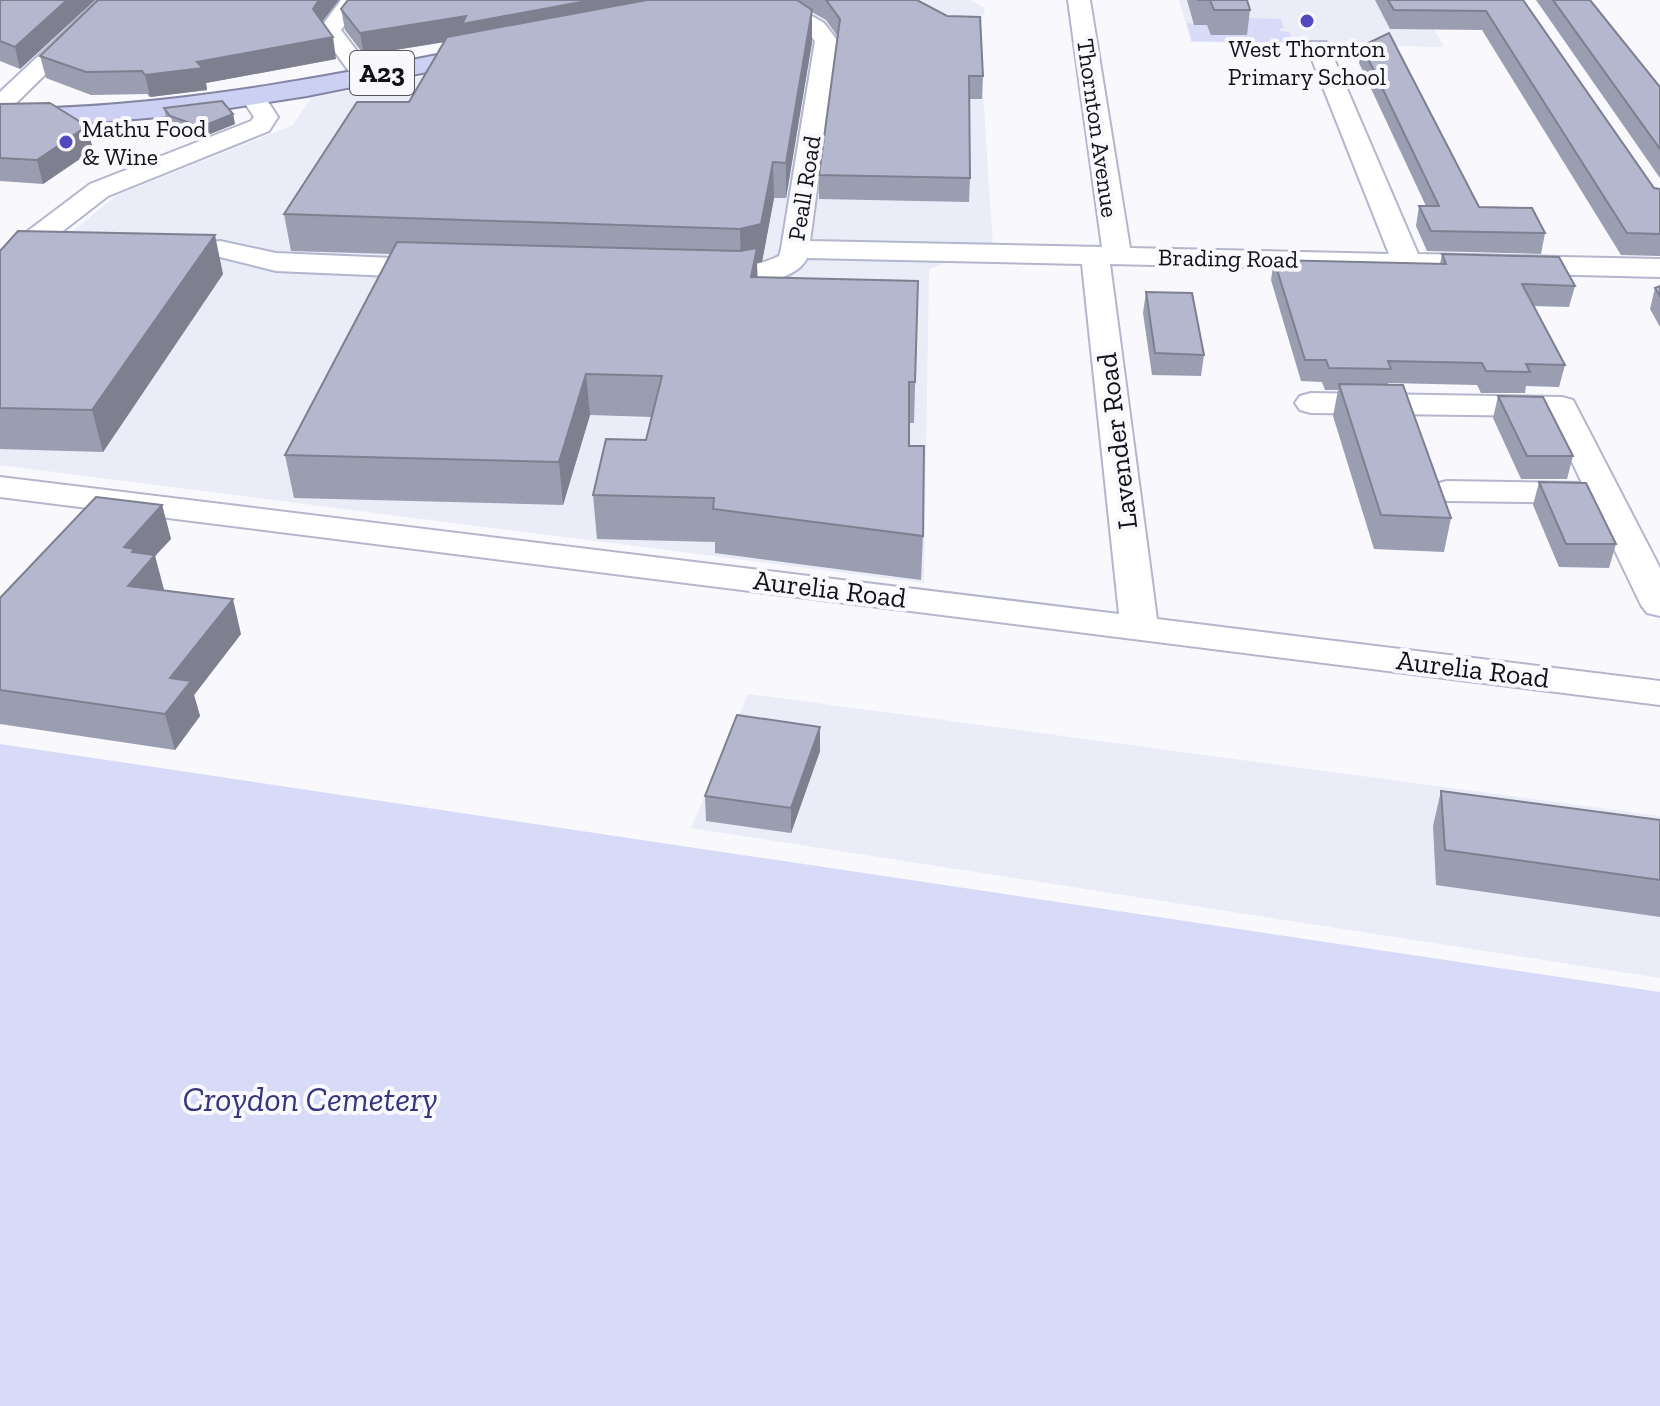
<svg xmlns="http://www.w3.org/2000/svg" width="1660" height="1406" font-family="'Zilla Slab',serif">
<style>
.built{fill:#eaecf8}
.green{fill:#d8dbf8}
.lines{fill:none;stroke-linecap:round;stroke-linejoin:round}
.minor-casing{stroke:#b3b6cd;stroke-width:4}
.trunk-casing{stroke:#8286a3;stroke-width:4}
.minor{fill:#fff;fill-rule:evenodd}
.trunk{fill:#ccd0f2;fill-rule:evenodd}
.wall{fill:#9b9db1}
.shaded-wall{fill:#7e8090}
.building{fill:#b4b7ce;stroke:#7e8090;stroke-width:2}
.poi-dot{fill:#5149c0;stroke:#f8f8fd;stroke-width:3}
.labels{text-anchor:middle;dominant-baseline:central;stroke-width:8;stroke-linejoin:round;paint-order:stroke}
.far-poi-label{font-size:24px;fill:#101119;stroke:#f8f8fd}
.far-street-label{font-size:24px;fill:#101119;stroke:#f8f8fd}
.shield{fill:#f8f8fd;stroke:#56565d;stroke-width:2}
.shield-label{font-size:26px;font-weight:bold;fill:#101119}
.street-label{font-size:28px;fill:#101119;stroke:#f8f8fd}
.near-park-label{font-size:34px;font-style:italic;fill:#36357c;stroke:#f8f8fd}
</style>
<rect width="100%" height="100%" fill="#f8f8fd"/>
<!-- built -->
<g class="built">
<path d="M 822,0 L 970,0 L 985,8 L 979,33 L 993,246 L 929,269 L 924,583 L 0,465 L 0,290 L 117,195 L 293,125 L 311,98 Z"/>
<path d="M 1179,0 L 1418,0 L 1444,47 L 1191,42 Z"/>
<path d="M 748,694 L 1660,816 L 1660,978 L 691,828 Z"/>
</g>
<!-- green -->
<g class="green">
<path d="M 1247,18 L 1281,19 L 1284,28 L 1279,29 L 1280,31 L 1289,32 L 1295,43 L 1192,41 L 1187,23 L 1207,25 Z"/>
<path d="M 0,744 L 1660,992 L 1660,1406 L 0,1406 Z"/>
</g>
<g class="lines">
<!-- minor casing -->
<g class="minor-casing">
<g id="minor">
<path d="M 98,0 L 121,0 L 9,110 L 0,112 L 0,92 Z"/>
<path d="M 341,0 L 363,0 L 341,30 L 376,76 L 372,81 L 356,81 L 319,30 Z"/>
<path d="M 758,0 L 784,0 L 824,23 L 837,40 L 810,241 L 1102,247 L 1068,0 L 1090,0 L 1130,248 L 1389,254 L 1307,47 L 1310,42 L 1326,42 L 1329,47 L 1418,254 L 1660,259 L 1660,277 L 1110,264 L 1157,619 L 1660,681 L 1660,705 L 0,497 L 0,477 L 1119,614 L 1082,264 L 807,258 C 794,287 720,290 693,283 L 689,277 L 693,271 C 725,263 747,272 779,256 L 781,249 L 815,41 L 808,33 Z"/>
<path d="M 252,89 L 261,91 L 278,117 L 269,131 L 108,196 L 10,272 L 0,275 L 0,252 L 90,184 L 251,121 L 254,117 L 240,96 L 243,91 Z"/>
<path d="M 220,241 L 276,253 L 439,260 L 449,263 L 453,269 L 449,275 L 439,278 L 276,271 L 220,257 L 191,262 L 155,259 L 151,253 L 155,247 C 175,242 199,244 220,241 Z"/>
<path d="M 1311,393 L 1562,397 L 1573,400 L 1660,568 L 1660,616 L 1647,613 L 1641,605 L 1592,503 L 1447,501 L 1435,498 L 1430,491 L 1435,484 L 1447,481 L 1582,483 L 1550,416 L 1311,413 L 1300,410 L 1295,403 L 1300,396 Z"/>
</g>
</g>
<!-- trunk casing -->
<g class="trunk-casing">
<path id="trunk" d="M 488,45 L 497,48 L 501,53 L 497,58 L 307,96 L 184,115 L 61,125 L 0,125 L 0,109 C 166,109 326,77 488,45 Z"/>
</g>
<!-- minor -->
<use href="#minor" class="minor"/>
<!-- trunk -->
<use href="#trunk" class="trunk"/>
</g>
<!-- wall -->
<g class="wall">
<path d="M 0,0 L 95,0 L 20,69 L 0,61 Z"/>
<path d="M 348,0 L 917,0 L 983,76 L 982,99 L 969,99 L 970,178 L 969,202 L 819,199 L 819,175 L 838,37 L 826,20 L 812,12 L 812,42 L 786,198 L 774,198 L 762,262 L 757,263 L 757,277 L 918,281 L 914,423 L 909,423 L 909,446 L 923,536 L 921,580 L 715,553 L 715,542 L 597,539 L 593,495 L 646,440 L 652,417 L 590,415 L 563,505 L 294,498 L 285,455 L 391,254 L 291,251 L 284,214 L 409,102 L 444,42 L 364,55 L 345,30 L 341,9 Z"/>
<path d="M 1187,0 L 1247,0 L 1250,10 L 1247,35 L 1211,35 L 1207,25 L 1194,25 Z"/>
<path d="M 1375,0 L 1523,0 L 1654,188 L 1660,189 L 1660,256 L 1621,255 L 1482,30 L 1390,29 Z"/>
<path d="M 1536,0 L 1590,0 L 1660,87 L 1660,178 Z"/>
<path d="M 322,22 L 336,59 L 206,83 L 207,90 L 150,97 L 147,94 L 91,95 L 46,78 L 40,56 Z"/>
<path d="M 1362,46 L 1479,207 L 1545,233 L 1541,254 L 1427,251 L 1416,226 L 1419,206 L 1426,206 L 1359,63 Z"/>
<path d="M 0,104 L 87,126 L 93,150 L 43,184 L 0,181 Z"/>
<path d="M 164,108 L 233,114 L 235,124 L 203,137 L 172,125 L 166,117 Z"/>
<path d="M 0,251 L 223,274 L 103,452 L 0,449 Z"/>
<path d="M 1442,254 L 1575,286 L 1569,307 L 1533,306 L 1565,365 L 1559,387 L 1526,386 L 1525,393 L 1481,393 L 1477,385 L 1388,383 L 1451,518 L 1444,552 L 1374,549 L 1333,416 L 1338,390 L 1325,390 L 1322,382 L 1301,381 L 1271,280 L 1274,260 L 1440,264 Z"/>
<path d="M 1660,286 L 1660,327 L 1650,309 L 1655,288 Z"/>
<path d="M 1146,292 L 1204,355 L 1201,376 L 1152,375 L 1143,313 Z"/>
<path d="M 1498,396 L 1573,456 L 1567,479 L 1521,479 L 1493,418 Z"/>
<path d="M 1539,482 L 1616,544 L 1609,568 L 1559,567 L 1533,505 Z"/>
<path d="M 162,505 L 171,539 L 155,556 L 164,590 L 241,634 L 194,695 L 200,716 L 175,750 L 0,724 L 0,598 Z"/>
<path d="M 820,751 L 791,833 L 706,821 L 705,796 Z"/>
<path d="M 1441,791 L 1660,820 L 1660,917 L 1436,885 L 1433,826 Z"/>
</g>
<!-- shaded-wall -->
<g class="shaded-wall">
<path d="M 67,0 L 95,0 L 20,69 L 15,47 Z"/>
<path d="M 319,0 L 339,0 L 316,30 L 313,9 Z"/>
<path d="M 592,0 L 707,0 L 364,55 L 360,33 L 466,16 Z"/>
<path d="M 812,10 L 812,42 L 786,198 L 786,163 Z"/>
<path d="M 333,37 L 336,59 L 206,83 L 207,90 L 150,97 L 145,75 L 197,62 Z"/>
<path d="M 233,114 L 235,124 L 203,137 L 201,127 Z"/>
<path d="M 87,126 L 93,150 L 43,184 L 37,160 Z"/>
<path d="M 773,162 L 774,198 L 762,262 L 757,263 L 758,287 L 751,277 L 741,266 L 740,229 Z"/>
<path d="M 215,235 L 223,274 L 103,452 L 92,410 Z"/>
<path d="M 586,374 L 590,415 L 563,505 L 559,462 Z"/>
<path d="M 162,505 L 171,539 L 155,556 L 164,590 L 128,586 L 124,547 Z"/>
<path d="M 233,599 L 241,634 L 194,695 L 200,716 L 175,750 L 165,714 L 170,678 Z"/>
<path d="M 820,727 L 820,751 L 791,833 L 791,808 Z"/>
</g>
<!-- building -->
<g class="building">
<path d="M 0,0 L 67,0 L 15,47 L 0,41 Z"/>
<path d="M 98,0 L 319,0 L 313,9 L 333,37 L 197,62 L 203,68 L 145,75 L 142,71 L 86,72 L 40,56 Z"/>
<path d="M 348,0 L 592,0 L 462,24 L 466,16 L 360,33 L 341,9 Z"/>
<path d="M 647,0 L 797,0 L 812,10 L 786,163 L 773,162 L 761,224 L 740,229 L 284,214 L 357,102 L 409,102 L 447,37 Z"/>
<path d="M 826,0 L 917,0 L 947,16 L 980,17 L 983,76 L 969,76 L 970,178 L 819,175 L 840,19 Z"/>
<path d="M 1197,0 L 1247,0 L 1250,10 L 1214,10 L 1210,0 Z"/>
<path d="M 1388,0 L 1523,0 L 1654,188 L 1660,189 L 1660,234 L 1627,233 L 1486,11 L 1394,10 Z"/>
<path d="M 1553,0 L 1590,0 L 1660,87 L 1660,149 Z"/>
<path d="M 1389,33 L 1479,207 L 1532,208 L 1545,233 L 1431,231 L 1419,206 L 1439,206 L 1362,46 Z"/>
<path d="M 222,101 L 233,114 L 201,127 L 170,116 L 164,108 Z"/>
<path d="M 50,103 L 87,126 L 37,160 L 0,158 L 0,104 Z"/>
<path d="M 18,231 L 215,235 L 92,410 L 0,408 L 0,251 Z"/>
<path d="M 397,242 L 740,251 L 757,248 L 751,277 L 918,281 L 915,382 L 909,382 L 909,446 L 924,446 L 923,536 L 713,509 L 714,498 L 593,495 L 606,439 L 646,440 L 662,376 L 586,374 L 559,462 L 285,455 Z"/>
<path d="M 1442,254 L 1559,257 L 1575,286 L 1522,284 L 1565,365 L 1526,364 L 1530,372 L 1486,371 L 1482,363 L 1388,361 L 1391,369 L 1329,368 L 1326,360 L 1305,360 L 1274,260 L 1446,264 Z"/>
<path d="M 1660,286 L 1660,296 L 1655,288 Z"/>
<path d="M 1146,292 L 1192,293 L 1204,355 L 1155,353 Z"/>
<path d="M 1339,384 L 1403,385 L 1451,518 L 1381,515 Z"/>
<path d="M 1498,396 L 1543,397 L 1573,456 L 1527,456 Z"/>
<path d="M 1539,482 L 1586,483 L 1616,544 L 1566,544 Z"/>
<path d="M 96,497 L 162,505 L 124,547 L 134,549 L 132,552 L 155,555 L 128,586 L 233,599 L 170,678 L 191,681 L 165,714 L 0,690 L 0,598 Z"/>
<path d="M 737,715 L 820,727 L 791,808 L 705,796 Z"/>
<path d="M 1441,791 L 1660,820 L 1660,880 L 1445,850 Z"/>
</g>
<!-- markers -->
<g class="poi-dot">
<circle cx="1307" cy="21" r="8"/>
<circle cx="66" cy="142" r="8"/>
</g>
<g class="labels">
<!-- far-poi labels -->
<g class="far-poi-label">
<text x="1307" y="48">West Thornton<tspan x="1307" dy="28">Primary School</tspan></text>
<text x="82" y="128" text-anchor="start">Mathu Food<tspan x="82" dy="28">&amp; Wine</tspan></text>
</g>
<!-- far-street labels -->
<g class="far-street-label">
<text transform="translate(1098 128) rotate(82)">Thornton Avenue</text>
<text transform="translate(804 188) rotate(-81)">Peall Road</text>
<text transform="translate(1228 258) rotate(1)">Brading Road</text>
</g>
<!-- shield labels -->
<rect class="shield" x="350" y="51" width="64" height="44" rx="6"/>
<g class="shield-label">
<text x="382" y="73">A23</text>
</g>
<!-- street labels -->
<g class="street-label">
<text transform="translate(1117 441) rotate(-97)">Lavender Road</text>
<text transform="translate(830 589) rotate(7)">Aurelia Road</text>
<text transform="translate(1473 669) rotate(7)">Aurelia Road</text>
</g>
<!-- near-park labels -->
<g class="near-park-label">
<text x="310" y="1099">Croydon Cemetery</text>
</g>
</g>
</svg>
